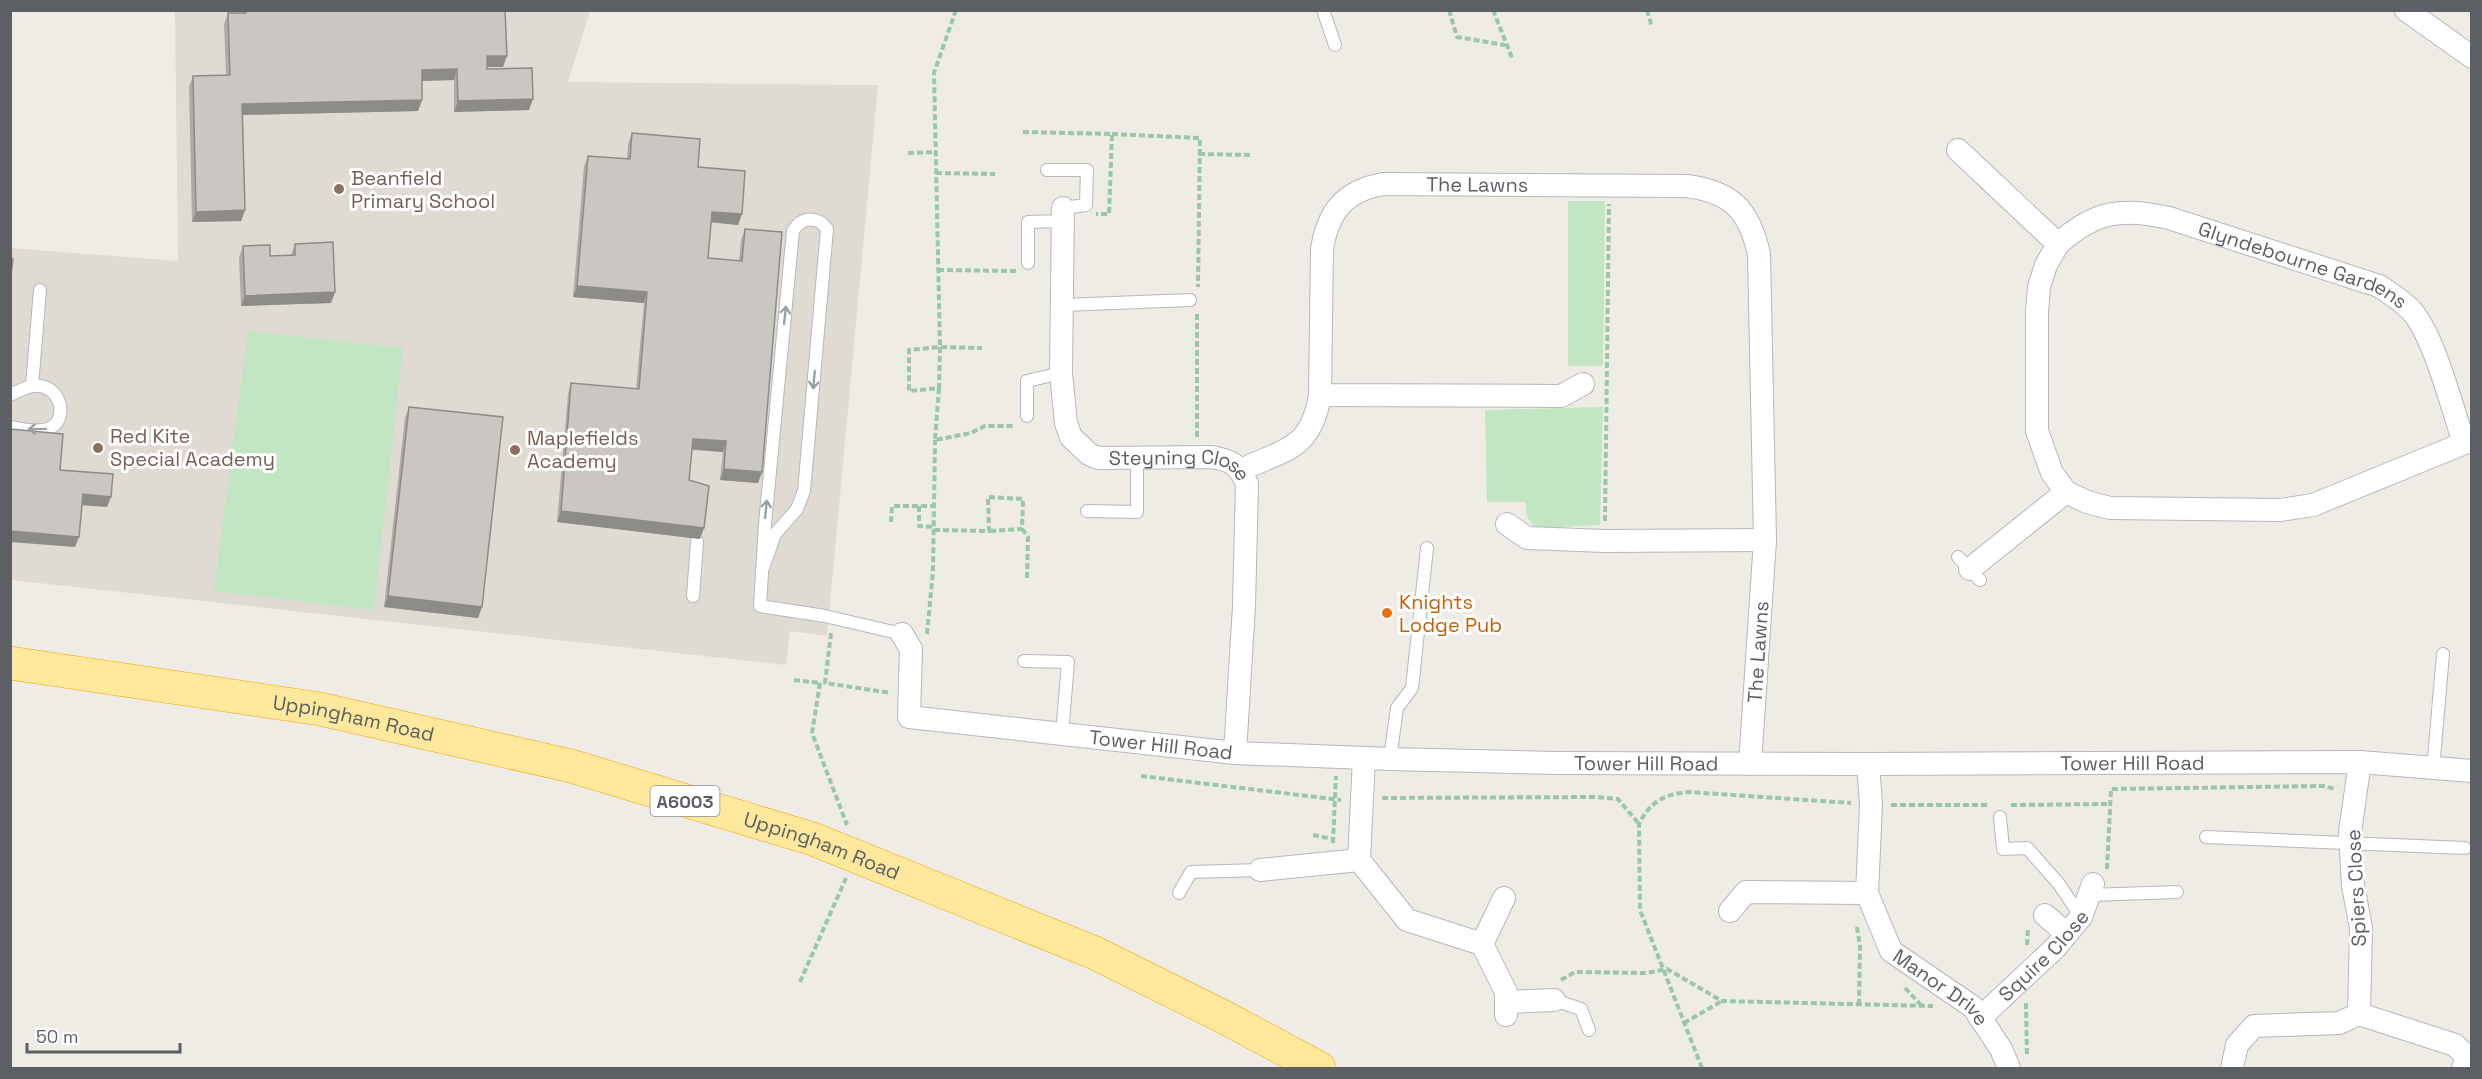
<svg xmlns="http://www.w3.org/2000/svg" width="2482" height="1079" font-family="'Space Grotesk',sans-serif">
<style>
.education{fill:#dfdbd3}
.green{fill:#c1e6c1}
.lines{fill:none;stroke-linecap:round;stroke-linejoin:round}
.service-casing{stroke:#b5b7bb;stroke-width:14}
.minor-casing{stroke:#b5b7bb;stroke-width:24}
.trunk-casing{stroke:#f1a602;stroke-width:34}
.path{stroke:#9ac7a7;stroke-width:4;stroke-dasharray:6 3;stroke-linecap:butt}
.service{stroke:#fff;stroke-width:12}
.minor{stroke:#fff;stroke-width:22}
.trunk{stroke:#fde89c;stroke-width:33}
.wall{fill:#aeaba7}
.shaded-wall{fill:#8d8b88}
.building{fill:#cac7c2;stroke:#8d8b88;stroke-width:1.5}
.oneway{stroke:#9da0a3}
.education-dot{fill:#8d6e63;stroke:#fff;stroke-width:2}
.food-dot{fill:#e8710a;stroke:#fff;stroke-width:2}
.labels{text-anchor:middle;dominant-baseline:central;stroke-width:6;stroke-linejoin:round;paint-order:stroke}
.shield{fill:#fff;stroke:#8d9093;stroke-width:1.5}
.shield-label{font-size:18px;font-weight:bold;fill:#5c6065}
.education-label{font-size:20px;fill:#785e54;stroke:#fff;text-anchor:start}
.street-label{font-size:20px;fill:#5c6065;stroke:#fff}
.food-label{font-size:20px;fill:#c56008;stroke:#fff;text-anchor:start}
</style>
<rect width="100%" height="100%" fill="#efece5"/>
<!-- education -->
<path class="education" d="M 175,11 L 590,11 L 568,82 L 878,85 L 827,636 L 790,631 L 786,665 L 11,580 L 10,248 L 178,261 Z"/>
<!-- green -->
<g class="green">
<path d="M 1568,201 L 1605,201 L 1603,366 L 1568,366 Z"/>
<path d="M 248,331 L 403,348 L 374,610 L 214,591 Z"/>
<path d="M 1603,407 L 1600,525 L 1540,528 L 1532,525 L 1527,516 L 1525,502 L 1487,502 L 1485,410 Z"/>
</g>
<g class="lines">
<!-- service casing -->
<g class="service-casing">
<g id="service">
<path d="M 1323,10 L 1335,45"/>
<path d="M 1047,170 L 1087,170 L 1086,205 L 1063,208"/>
<path d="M 1028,263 L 1028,222 L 1063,221"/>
<path d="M 1063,305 L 1190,300"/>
<path d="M 32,386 L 40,290"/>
<path d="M 10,395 C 17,392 25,387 33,386 C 60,382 71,420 48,429 C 37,433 22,429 10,427"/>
<path d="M 1027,416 L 1027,381 L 1061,373"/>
<path d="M 1087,511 L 1137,512 L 1137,458"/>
<path d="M 1958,557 L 1980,580"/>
<path d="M 763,568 L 775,534 L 797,509 L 804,491 L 827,229 C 817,215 801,217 793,231 L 765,524 L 760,606 L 825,616 L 902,634"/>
<path d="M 693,596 L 697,542"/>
<path d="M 1024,661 L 1068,662 L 1062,734"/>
<path d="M 1390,759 L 1397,708 L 1412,688 L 1427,548"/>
<path d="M 2433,769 L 2443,654"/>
<path d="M 2000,817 L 2003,849 L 2027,848 L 2059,884 L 2081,917"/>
<path d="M 2206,837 L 2465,848"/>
<path d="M 1179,893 L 1191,872 L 1260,870"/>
<path d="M 2089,895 L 2177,892"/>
<path d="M 1554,1000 L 1581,1009 L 1589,1030"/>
</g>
</g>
<!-- minor casing -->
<g class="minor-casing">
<g id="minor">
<path d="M 2406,10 L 2472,57"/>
<path d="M 1958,150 L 2058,244 L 2046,265 L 2039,287 L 2037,312 L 2037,431 L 2052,473 L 2066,492 L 2087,502 L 2110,508 L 2280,510 L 2313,505 L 2472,440"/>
<path id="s1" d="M 1063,208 L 1061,373 L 1066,423 L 1071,437 L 1089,454 L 1098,458 L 1212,457 C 1233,461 1238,464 1247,484 L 1244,606 L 1235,753"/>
<path id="s2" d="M 2058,244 C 2095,211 2122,207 2169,218 L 2379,286 C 2391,294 2406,303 2415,315 C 2436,344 2452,407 2464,443"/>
<path id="s3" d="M 1583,384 L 1561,396 L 1320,395 L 1322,249 C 1328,212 1344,191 1383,184 L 1687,186 C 1732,192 1749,210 1759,254 L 1765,540 L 1750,764"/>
<path d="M 1241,470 C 1285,449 1311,450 1320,395"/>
<path d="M 1507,524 L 1527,538 L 1605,541 L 1765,540"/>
<path d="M 1970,569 L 2066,492"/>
<path id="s4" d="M 902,634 L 911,649 L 909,717 L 1235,753 L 1390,759 L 1555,763 L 1868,764 L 2360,762 L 2472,771"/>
<path d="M 1364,758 L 1359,860 L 1407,920 L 1482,944 L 1506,992 L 1506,1015"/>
<path id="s5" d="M 1868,764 L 1871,804 L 1867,893 L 1891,951 L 1973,1007 L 2001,1049 L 2009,1068"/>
<path d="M 1260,870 L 1359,860"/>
<path d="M 1730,911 L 1746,892 L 1867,893"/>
<path d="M 2045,915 L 2067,934"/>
<path d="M 1482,944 L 1504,898"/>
<path d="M 1506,1002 L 1554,1000"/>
<path d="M 2359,1014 L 2361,927 L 2353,886 L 2350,832 L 2360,762"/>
<path id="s6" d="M 1981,1017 L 2055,948 L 2081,917 L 2093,884"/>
<path d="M 2232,1068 L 2237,1045 L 2254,1026 L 2339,1023 L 2359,1014 L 2455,1045 L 2467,1057 L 2463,1068"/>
</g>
</g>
<!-- trunk casing -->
<g class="trunk-casing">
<g id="trunk">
<path id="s7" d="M 10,663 L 320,709 L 571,766 L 813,839 L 1095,953 L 1222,1016 L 1319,1068"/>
</g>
</g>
<!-- path -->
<g class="path">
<path d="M 956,10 L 934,73 L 940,347 L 982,348"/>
<path d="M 1449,10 L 1457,37 L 1505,45"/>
<path d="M 1493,10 L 1512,58"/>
<path d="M 1647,10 L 1652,27"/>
<path d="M 1023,132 L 1112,134 L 1109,214 L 1096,214"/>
<path d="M 1112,134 L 1200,138 L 1198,287"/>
<path d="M 908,153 L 936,152"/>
<path d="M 1199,154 L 1251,155"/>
<path d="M 936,173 L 995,174"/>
<path d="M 938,270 L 1016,271"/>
<path d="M 940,347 L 939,388 L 909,391 L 909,350 Z"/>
<path d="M 939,388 L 935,440 L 971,433 L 985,426 L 1015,426"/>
<path d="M 1197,437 L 1197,312"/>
<path d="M 919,506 L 919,526 L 934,527"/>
<path d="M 1605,521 L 1609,204"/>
<path d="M 891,522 L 892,506 L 935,506"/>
<path d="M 1022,529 L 1028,537 L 1027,579"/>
<path d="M 934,530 L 989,531 L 988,497 L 1023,499 L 1022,529 L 989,531"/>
<path d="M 831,633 L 825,683 L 891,693"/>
<path d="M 927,634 L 933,571 L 935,440"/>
<path d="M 794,680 L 821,683"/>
<path d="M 820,683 L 812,733 L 847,825"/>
<path d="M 1141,776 L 1341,800"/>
<path d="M 1382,798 L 1595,797 L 1618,799 L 1639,824"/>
<path d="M 1891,805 L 1989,805"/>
<path d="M 2011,805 L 2109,804"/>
<path d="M 1313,835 L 1333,839"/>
<path d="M 1333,843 L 1336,776"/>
<path d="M 2107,869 L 2111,789 L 2323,786 L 2335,789"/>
<path d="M 1857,927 L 1860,946 L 1859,1004"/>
<path d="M 2027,945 L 2028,928"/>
<path d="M 1561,980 L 1575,972 L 1646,973 L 1667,969 L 1722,1001 L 1933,1006"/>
<path d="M 800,982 L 846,878"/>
<path d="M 1905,988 L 1921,1005"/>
<path d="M 2026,1003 L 2027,1056"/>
<path d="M 1684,1023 L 1722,1001"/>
<path d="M 1702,1068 L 1640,910 L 1639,824 C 1650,802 1664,794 1689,792 L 1851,803"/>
</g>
<!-- service -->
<use href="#service" class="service"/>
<!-- minor -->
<use href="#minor" class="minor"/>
<!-- trunk -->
<use href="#trunk" class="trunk"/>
</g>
<!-- wall -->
<g class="wall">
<path d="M 241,10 L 505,10 L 503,67 L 487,67 L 487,69 L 529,110 L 454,112 L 454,80 L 422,81 L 422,100 L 418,111 L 243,115 L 245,210 L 241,221 L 192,222 L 189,86 L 193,76 L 226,75 L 224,24 L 228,13 L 241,13 Z"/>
<path d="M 632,133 L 698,167 L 738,225 L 711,222 L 708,258 L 739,261 L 741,240 L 745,229 L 762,472 L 758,483 L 720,480 L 723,452 L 692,450 L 689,480 L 700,539 L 557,522 L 568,394 L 571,383 L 636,389 L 644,303 L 573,297 L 584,166 L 588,156 L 627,159 L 628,144 Z"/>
<path d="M 295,244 L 335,292 L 331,303 L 241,306 L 239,257 L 243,246 L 270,256 L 291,255 Z"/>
<path d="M 409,407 L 482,607 L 478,618 L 384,607 L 405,417 Z"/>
</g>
<!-- shaded-wall -->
<g class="shaded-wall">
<path d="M 487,56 L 507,56 L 503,67 L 483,67 Z"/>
<path d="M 457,69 L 454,80 L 418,81 L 422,70 Z"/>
<path d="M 533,99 L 529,110 L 454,112 L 458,101 Z"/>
<path d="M 422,100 L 418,111 L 238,115 L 242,104 Z"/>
<path d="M 245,210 L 241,221 L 192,222 L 196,212 Z"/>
<path d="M 712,212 L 742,214 L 738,225 L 708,222 Z"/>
<path d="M 577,286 L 647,292 L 644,303 L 573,297 Z"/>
<path d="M 335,292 L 331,303 L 241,306 L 245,296 Z"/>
<path d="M 693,439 L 726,441 L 723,452 L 689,449 Z"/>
<path d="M 724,469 L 762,472 L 758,483 L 720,480 Z"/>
<path d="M 83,494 L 111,497 L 107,507 L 79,505 Z"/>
<path d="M 561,511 L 704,528 L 700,539 L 557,522 Z"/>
<path d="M 10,531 L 79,537 L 75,547 L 10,542 Z"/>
<path d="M 388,596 L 482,607 L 478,618 L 384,607 Z"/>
</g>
<!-- building -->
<g class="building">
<path d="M 246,10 L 505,10 L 507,56 L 487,56 L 487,69 L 532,68 L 533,99 L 458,101 L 457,69 L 422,70 L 422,100 L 242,104 L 245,210 L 196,212 L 193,76 L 230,75 L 228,13 L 246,13 Z"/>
<path d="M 632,133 L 700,139 L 698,167 L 745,171 L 742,214 L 712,212 L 708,258 L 742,261 L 745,229 L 782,232 L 762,472 L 724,469 L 726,441 L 693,439 L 689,480 L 709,486 L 704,528 L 561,511 L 571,383 L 639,389 L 647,292 L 577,286 L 588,156 L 630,159 Z"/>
<path d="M 333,242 L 335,292 L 245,296 L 243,246 L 270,245 L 270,256 L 295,255 L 295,244 Z"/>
<path d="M 10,258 L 13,259 L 10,282 Z"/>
<path d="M 409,407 L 503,417 L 482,607 L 388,596 Z"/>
<path d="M 10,429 L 63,434 L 60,470 L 113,474 L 111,497 L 83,494 L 79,537 L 10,531 Z"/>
</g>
<!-- one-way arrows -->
<defs><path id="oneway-shaft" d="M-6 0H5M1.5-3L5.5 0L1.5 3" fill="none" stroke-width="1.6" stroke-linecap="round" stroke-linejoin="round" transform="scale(1.5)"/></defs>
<g class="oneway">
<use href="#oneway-shaft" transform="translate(785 315) rotate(-84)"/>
<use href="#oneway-shaft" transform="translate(814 380) rotate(95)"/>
<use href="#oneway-shaft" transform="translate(37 429) rotate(179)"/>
<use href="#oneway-shaft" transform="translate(766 509) rotate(-84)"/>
</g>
<!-- markers -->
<g class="education-dot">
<circle cx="339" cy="189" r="6"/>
<circle cx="98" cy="448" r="6"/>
<circle cx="515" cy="450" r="6"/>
</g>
<circle class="food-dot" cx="1387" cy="613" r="6"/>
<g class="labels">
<!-- shield labels -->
<rect class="shield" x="650.5" y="786" width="69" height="30" rx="4.5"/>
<g class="shield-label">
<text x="685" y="801">A6003</text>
</g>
<!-- education labels -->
<g class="education-label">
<text x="351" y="178">Beanfield<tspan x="351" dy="23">Primary School</tspan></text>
<text x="110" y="436">Red Kite<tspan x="110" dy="23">Special Academy</tspan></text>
<text x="527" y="438">Maplefields<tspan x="527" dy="23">Academy</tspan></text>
</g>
<!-- street labels -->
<g class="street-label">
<text stroke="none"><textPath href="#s3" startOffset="603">The Lawns</textPath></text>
<text stroke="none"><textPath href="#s2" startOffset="262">Glyndebourne Gardens</textPath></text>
<text stroke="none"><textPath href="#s1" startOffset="348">Steyning Close</textPath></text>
<text transform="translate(1758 652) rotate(-86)">The Lawns</text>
<text stroke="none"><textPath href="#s7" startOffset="348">Uppingham Road</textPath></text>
<text stroke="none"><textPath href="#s4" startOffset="339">Tower Hill Road</textPath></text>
<text stroke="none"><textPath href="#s4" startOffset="1311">Tower Hill Road</textPath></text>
<text stroke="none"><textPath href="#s4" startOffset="825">Tower Hill Road</textPath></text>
<text stroke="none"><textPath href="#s7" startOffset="834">Uppingham Road</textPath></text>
<text transform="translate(2356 888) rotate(-93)">Spiers Close</text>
<text stroke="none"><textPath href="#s6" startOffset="88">Squire Close</textPath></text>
<text stroke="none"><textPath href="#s5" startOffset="254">Manor Drive</textPath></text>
</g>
<!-- food labels -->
<g class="food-label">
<text x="1399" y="602">Knights<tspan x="1399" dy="23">Lodge Pub</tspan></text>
</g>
</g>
<!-- border -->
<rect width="2482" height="1079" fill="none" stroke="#5c6065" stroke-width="24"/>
<!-- scale -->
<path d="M27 1043v9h153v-9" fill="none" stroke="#5c6065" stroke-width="3"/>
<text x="36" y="1043" font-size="18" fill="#5c6065" stroke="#ffffff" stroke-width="4.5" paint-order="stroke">50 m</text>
</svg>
